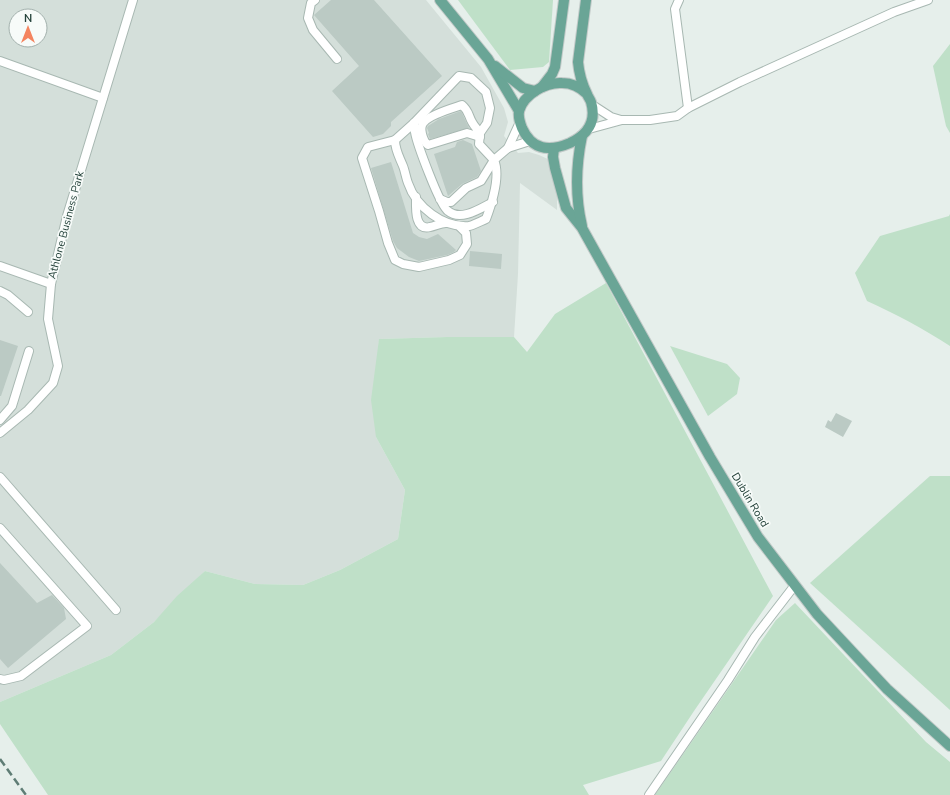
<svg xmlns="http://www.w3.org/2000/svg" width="950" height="795" font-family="'Nunito Sans',sans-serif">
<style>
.built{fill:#d4dfda;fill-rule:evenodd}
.green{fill:#bfe0c8}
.building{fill:#bbcac4}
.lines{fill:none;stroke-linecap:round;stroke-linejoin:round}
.minor-casing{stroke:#a8b8b2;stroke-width:10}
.major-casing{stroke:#c2cac8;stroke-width:12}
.minor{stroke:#fff;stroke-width:8}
.major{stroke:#6aa596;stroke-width:10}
.rail{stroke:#5f7d75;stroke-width:2.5;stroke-dasharray:8 4;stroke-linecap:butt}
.labels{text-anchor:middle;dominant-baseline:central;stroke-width:3.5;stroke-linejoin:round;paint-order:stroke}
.street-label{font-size:11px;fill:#24423a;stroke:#f7fbf9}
</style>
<rect width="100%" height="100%" fill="#e6efeb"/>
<!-- built -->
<path class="built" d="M 0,0 L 426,0 L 481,67 L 504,108 L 508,122 L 504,136 L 518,153 L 529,152 L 539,155 L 550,160 L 557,192 L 557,210 L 520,183 L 518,274 L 514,337 L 447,337 L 379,339 L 376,437 L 405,490 L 398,539 L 340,570 L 303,585 L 255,584 L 205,571 L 154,622 L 111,655 L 0,702 ZM 16,16 L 40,16 L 40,40 L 16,40 Z"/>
<!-- green -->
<g class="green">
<path d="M 458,0 L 553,0 L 549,62 L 543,67 L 510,70 Z"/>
<path d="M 950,44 L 950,133 L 946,126 L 933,66 Z"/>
<path d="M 950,214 L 950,346 C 924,329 896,314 867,301 L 855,273 L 880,236 L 949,216 Z"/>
<path d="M 606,283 L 773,596 L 694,711 L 661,761 L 583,785 L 589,795 L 48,795 L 0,724 L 0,702 L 111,655 L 154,622 L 177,596 L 205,571 L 255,584 L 303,585 L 340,570 L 398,539 L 405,490 L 376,437 L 371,400 L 379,339 L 447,337 L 514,337 L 527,352 L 555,314 Z"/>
<path d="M 670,346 L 727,364 L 740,378 L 737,394 L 708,416 Z"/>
<path d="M 930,476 L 950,476 L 950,710 L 810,583 Z"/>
<path d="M 795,603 L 926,742 L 950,762 L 950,795 L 655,795 L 776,620 Z"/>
</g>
<!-- building -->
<g class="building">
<path d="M 331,0 L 374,0 L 442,76 L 391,122 L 391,126 L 383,134 L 373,137 L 332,91 L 359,66 L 314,15 Z"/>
<path d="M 461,111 L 469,128 L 430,139 L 428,134 L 429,133 L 427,128 L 428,126 L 439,119 Z"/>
<path d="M 463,140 L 472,144 L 481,171 L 477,177 L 462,184 L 448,196 L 434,154 L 455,147 L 457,142 Z"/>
<path d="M 391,162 L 413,233 L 419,237 L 427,239 L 438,234 L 456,250 L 454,252 L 447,255 L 419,261 L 409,257 L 397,248 L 393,241 L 371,168 Z"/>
<path d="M 470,251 L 502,254 L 501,269 L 469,266 Z"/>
<path d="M 0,340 L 18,346 L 1,396 L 0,396 Z"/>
<path d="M 836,413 L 852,421 L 843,437 L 825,427 L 828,420 L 831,422 Z"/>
<path d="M 0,563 L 37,603 L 52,595 L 64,608 L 66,619 L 8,668 L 0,659 Z"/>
</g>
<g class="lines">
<!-- minor casing -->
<g class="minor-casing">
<g id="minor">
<path d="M 315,0 L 311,3 L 308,18 L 313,30 L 337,59"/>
<path d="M 679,0 L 675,9 L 688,108"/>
<path d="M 0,61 L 103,98"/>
<path d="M 591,104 L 611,117 L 621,120"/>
<path d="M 414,123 C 414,126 414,130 415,132 C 417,144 440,206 448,211 C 461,222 481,208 493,202"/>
<path d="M 589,129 L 622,120 L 650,120 L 677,116 L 688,108 L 740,82 L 894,12 L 928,0"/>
<path d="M 480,137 L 467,133 L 428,145 C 424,142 423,138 422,134 C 421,130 421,125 424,122 C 431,114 453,108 462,105 C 469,111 468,115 472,122 C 474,126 478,130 480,133"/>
<path d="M 395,140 C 395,150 399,156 403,166 C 405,171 406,178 408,183 C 416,207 443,228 469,226 C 474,225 481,221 486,219 C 492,203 501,176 494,160 L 508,148 L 530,141"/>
<path d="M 508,148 L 520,122"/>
<path d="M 416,197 C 416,207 414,231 430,227 C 436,226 440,223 446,223"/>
<path d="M 440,199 L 447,202 L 451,202 L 466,188 L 481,181 L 494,160 L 479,144 L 480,133 L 487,123 L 490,108 L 486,92 L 471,78 L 459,76 L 414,123 L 395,140 L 368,147 L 362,158 L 379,211 L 388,243 L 395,260 L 403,264 L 419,267 L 449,260 L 460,255 L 467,244 L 466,233 L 459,226"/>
<path d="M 0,266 L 51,284"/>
<path d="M 0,291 L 8,295 L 28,312"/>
<path d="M 0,420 L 12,406 L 29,351"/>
<path d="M 0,433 L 28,410 L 53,383 L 58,366 L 48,319 L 51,284 L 67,216 L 133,0"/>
<path d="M 0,477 L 116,610"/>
<path d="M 0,528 L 87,626 L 21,676 L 4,680 L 0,679"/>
<path d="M 649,795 L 728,680 L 755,637 L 795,585"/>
</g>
</g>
<!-- major casing -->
<g class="major-casing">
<g id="major">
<path d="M 440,0 L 488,59 L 519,111"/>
<path d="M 586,0 L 578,62 C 579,73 582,84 587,94 C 588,97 590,99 591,102 C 597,122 587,135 570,143 C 549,152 532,150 522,128 C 520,123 518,117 519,111 C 524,94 546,82 562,83 C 572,83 580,87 587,94"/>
<path d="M 495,66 L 523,88 L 535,91"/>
<path d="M 542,87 L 552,74 L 555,67 L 564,0"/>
<path d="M 554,148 L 553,157 L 555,168 L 566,208 L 582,228 L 710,457 L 758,537 L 817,614 L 887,689 L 950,746"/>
<path d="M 582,226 C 575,196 576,165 582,136"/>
</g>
</g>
<!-- minor -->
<use href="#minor" class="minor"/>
<!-- major -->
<use href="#major" class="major"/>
<!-- rail -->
<path class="rail" d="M 0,759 L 26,795"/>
</g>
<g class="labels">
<!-- street labels -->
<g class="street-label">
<text transform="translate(66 225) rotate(-75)">Athlone Business Park</text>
<text transform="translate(750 500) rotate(59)">Dublin Road</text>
</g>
</g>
<!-- north arrow -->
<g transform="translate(28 28)"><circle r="19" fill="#f7fbf9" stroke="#a3b1ad"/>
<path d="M0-3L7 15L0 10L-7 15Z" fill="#f4845f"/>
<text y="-6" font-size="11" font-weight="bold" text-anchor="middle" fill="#24423a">N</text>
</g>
</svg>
